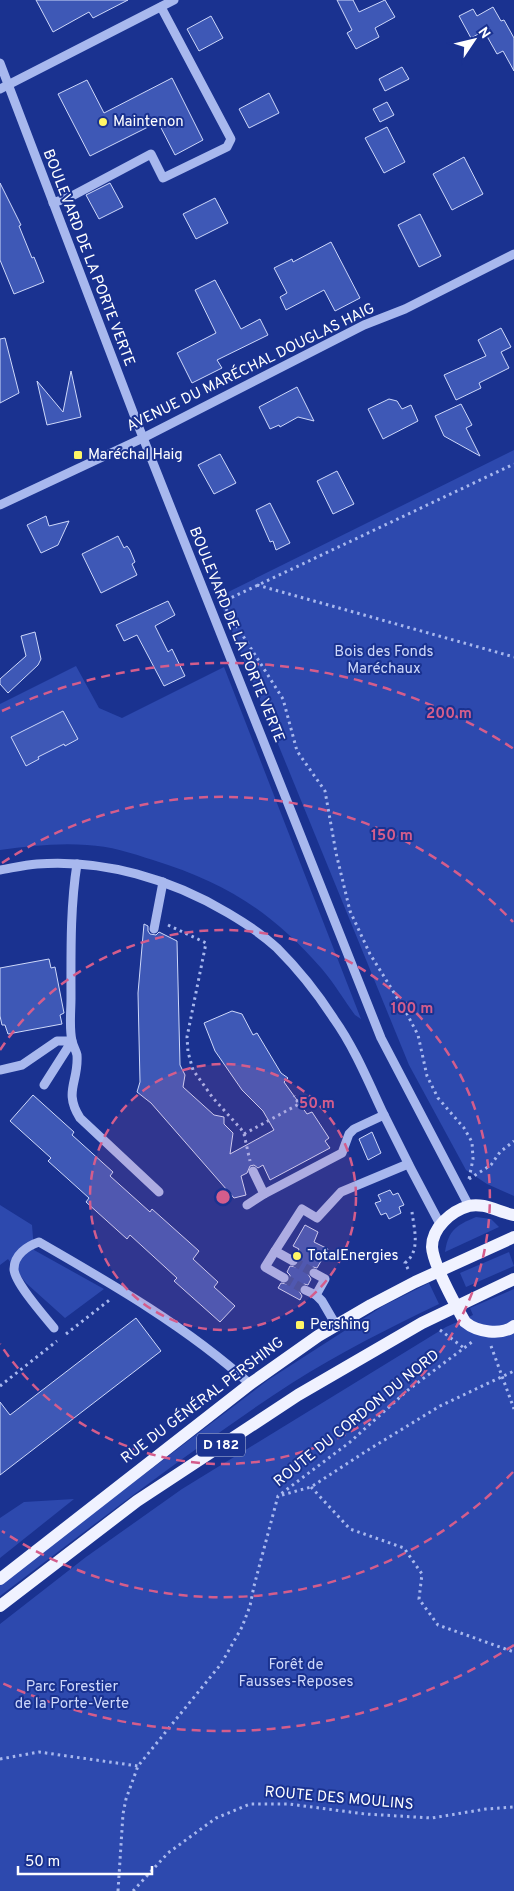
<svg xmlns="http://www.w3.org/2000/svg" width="514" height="1891" font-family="Overpass,sans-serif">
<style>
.green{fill:#2d49ae;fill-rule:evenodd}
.building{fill:#3e58b6;stroke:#ced8fa}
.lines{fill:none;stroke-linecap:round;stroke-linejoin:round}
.minor-tunnel{stroke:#3c51a1;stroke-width:9;stroke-dasharray:9 4.5;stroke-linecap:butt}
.path{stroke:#a8b8ee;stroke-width:3;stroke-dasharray:2.5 4;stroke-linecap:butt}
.minor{stroke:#a8b8ee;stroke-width:9}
.major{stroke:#f0f2ff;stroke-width:12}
.ring{fill:none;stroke:#d45d8c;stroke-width:2.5;stroke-dasharray:9 6}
.poi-dot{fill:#fff666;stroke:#1a3290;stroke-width:2}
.labels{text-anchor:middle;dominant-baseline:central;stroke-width:4;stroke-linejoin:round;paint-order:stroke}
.shield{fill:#1a3290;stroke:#bac2de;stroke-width:1}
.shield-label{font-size:14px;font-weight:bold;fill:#fff}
.poi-label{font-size:15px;fill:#fff;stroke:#1a3290;text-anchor:start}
.street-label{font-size:15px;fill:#fff;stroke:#1a3290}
.park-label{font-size:15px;fill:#ced8fa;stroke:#1a3290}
.centre{fill:#d45d8c;stroke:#1a3290;stroke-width:2.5}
.ring-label{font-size:15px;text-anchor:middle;font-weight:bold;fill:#d45d8c;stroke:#1a3290;stroke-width:4;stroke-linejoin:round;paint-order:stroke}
</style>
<rect width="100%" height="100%" fill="#1a3290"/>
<!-- green -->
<g class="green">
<path d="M 514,450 L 514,1196 L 487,1184 L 466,1170 L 409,1065 L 218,597 Z"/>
<path d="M 76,666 L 99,708 L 122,718 L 224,667 L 361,1019 L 355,1015 C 344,1000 334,983 322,969 C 271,911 226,883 153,860 C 131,853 110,846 87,845 C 57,843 29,846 0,850 L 0,704 ZM 63,711 L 78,739 L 65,746 L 64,744 L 38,757 L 38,759 L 26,766 L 11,737 Z"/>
<path d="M 0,1205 L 32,1225 L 34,1250 L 104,1289 L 65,1318 L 26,1283 L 8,1259 L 0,1265 Z"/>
<path d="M 476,1217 L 491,1219 L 499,1227 L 445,1252 C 448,1230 457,1225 476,1217 Z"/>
<path d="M 509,1252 L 514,1266 L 466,1287 L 460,1273 Z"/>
<path d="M 429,1283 L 439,1304 C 389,1328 339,1353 292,1383 C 191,1449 96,1523 0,1596 L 0,1584 L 268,1380 L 383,1306 Z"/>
<path d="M 514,1289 L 514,1891 L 0,1891 L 0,1624 L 86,1557 L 182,1489 L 446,1327 L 473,1315 L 470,1308 Z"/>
<path d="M 74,1499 L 0,1558 L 0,1518 L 24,1502 Z"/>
</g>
<!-- building -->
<g class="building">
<path d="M 36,0 L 128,0 L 93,18 L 89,12 L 53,32 Z"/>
<path d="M 337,0 L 353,0 L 359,12 L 385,0 L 395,17 L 375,28 L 379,37 L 356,49 L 347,33 L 352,30 Z"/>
<path d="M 493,7 L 501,21 L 504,20 L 514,38 L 514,71 L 503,51 L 497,54 L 484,31 L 471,38 L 459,16 L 473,9 L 477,16 Z"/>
<path d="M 211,16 L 223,38 L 199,51 L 187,29 Z"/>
<path d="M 402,67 L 409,79 L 385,91 L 379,79 Z"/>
<path d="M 172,78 L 203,140 L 175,155 L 158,122 L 90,156 L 58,94 L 87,80 L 104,113 Z"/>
<path d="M 269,93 L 279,113 L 249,128 L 239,109 Z"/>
<path d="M 387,102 L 394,115 L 380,122 L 373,109 Z"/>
<path d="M 387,127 L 405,162 L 384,173 L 365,138 Z"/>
<path d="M 464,157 L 483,194 L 452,210 L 433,174 Z"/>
<path d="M 0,183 L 21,225 L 19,226 L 32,258 L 34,257 L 44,282 L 14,294 L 0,260 Z"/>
<path d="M 110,183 L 123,207 L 99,219 L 86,195 Z"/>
<path d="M 215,198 L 228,223 L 196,239 L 183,214 Z"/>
<path d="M 420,214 L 441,256 L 419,267 L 398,225 Z"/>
<path d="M 331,242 L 360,298 L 335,311 L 324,290 L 286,310 L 280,297 L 287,293 L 274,268 L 292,259 L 293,262 Z"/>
<path d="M 215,280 L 241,329 L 260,319 L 268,335 L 217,360 L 222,368 L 192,383 L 177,353 L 216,333 L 195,290 Z"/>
<path d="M 501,328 L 511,347 L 501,352 L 509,368 L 479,383 L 481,388 L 456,400 L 444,375 L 486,356 L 478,340 Z"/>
<path d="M 5,338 L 19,393 L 0,403 L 0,339 Z"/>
<path d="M 71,371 L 81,417 L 47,425 L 37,381 L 63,412 Z"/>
<path d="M 297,387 L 314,421 L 298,417 L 280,427 L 279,425 L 270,429 L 259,407 Z"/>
<path d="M 389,399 L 397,401 L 402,409 L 411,405 L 418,421 L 383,439 L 368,409 Z"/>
<path d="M 461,404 L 472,425 L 466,428 L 480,456 L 444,436 L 435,416 Z"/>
<path d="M 220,454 L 236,483 L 214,494 L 198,465 Z"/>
<path d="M 337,471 L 354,504 L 333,514 L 317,481 Z"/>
<path d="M 270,503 L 290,543 L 276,550 L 273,541 L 270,542 L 256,510 Z"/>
<path d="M 46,516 L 49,526 L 69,521 L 58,545 L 41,553 L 27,525 Z"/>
<path d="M 118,536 L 124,548 L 127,546 L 130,550 L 135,562 L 132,564 L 137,575 L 101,593 L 82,554 Z"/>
<path d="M 168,601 L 175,615 L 155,626 L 168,652 L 172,649 L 185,676 L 164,686 L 137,635 L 124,641 L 116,625 Z"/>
<path d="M 35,632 L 41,659 L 38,665 L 8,693 L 0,684 L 0,679 L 26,656 L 21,636 Z"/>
<path d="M 63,711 L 78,739 L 65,746 L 64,744 L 38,757 L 39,759 L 26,766 L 11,737 Z"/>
<path d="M 144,924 L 148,926 L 148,931 L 150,934 L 156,935 L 159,932 L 177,941 L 180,1065 L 185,1075 L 183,1087 L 214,1115 L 224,1117 L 224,1124 L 233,1133 L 230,1154 L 274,1130 L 263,1111 L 242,1090 L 215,1051 L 204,1023 L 232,1011 L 242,1014 L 253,1035 L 257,1033 L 281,1073 L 288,1078 L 284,1082 L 307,1114 L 312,1112 L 329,1138 L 325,1141 L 330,1148 L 270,1180 L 263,1165 L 258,1168 L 254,1165 L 250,1166 L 247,1173 L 241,1176 L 246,1195 L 234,1198 L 151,1103 L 137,1092 L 140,1082 L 138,993 Z"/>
<path d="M 49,959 L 51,968 L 55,967 L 64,1013 L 60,1015 L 62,1024 L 8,1034 L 5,1025 L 2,1025 L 0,1016 L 0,968 Z"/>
<path d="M 33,1095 L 74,1132 L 72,1135 L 113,1172 L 110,1176 L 150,1212 L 152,1209 L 199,1251 L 193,1259 L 218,1282 L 214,1287 L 235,1306 L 220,1322 L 174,1281 L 177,1278 L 130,1235 L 127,1239 L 86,1202 L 89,1198 L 48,1161 L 51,1158 L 10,1121 Z"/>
<path d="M 372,1132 L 381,1153 L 368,1160 L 359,1139 Z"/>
<path d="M 390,1190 L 393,1195 L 398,1193 L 404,1205 L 399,1207 L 401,1213 L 389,1219 L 386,1213 L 381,1215 L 375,1203 L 381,1201 L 378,1195 Z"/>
<path d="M 305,1225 L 318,1232 L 314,1242 L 328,1249 L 317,1268 L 313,1267 L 309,1270 L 308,1274 L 311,1279 L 308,1285 L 304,1284 L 300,1287 L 299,1291 L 302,1296 L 300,1300 L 278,1288 L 281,1283 L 287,1284 L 290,1281 L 290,1275 L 287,1272 L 290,1266 L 296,1267 L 299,1264 L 299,1258 L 296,1255 L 299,1249 L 293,1246 Z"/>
<path d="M 136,1318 L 161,1351 L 0,1475 L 0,1402 L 10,1415 Z"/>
</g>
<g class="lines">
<!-- minor-tunnel -->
<g class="minor-tunnel">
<path d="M 293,1261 L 314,1273"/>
<path d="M 284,1278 L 305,1290"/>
</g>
<!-- path -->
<g class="path">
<path d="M 257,585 L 514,657"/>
<path d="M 220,603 L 514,464"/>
<path d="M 226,609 L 283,699 L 297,751 L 325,791 L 336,853 L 350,911 L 370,954 L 406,1012 L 418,1035 L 427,1076 L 438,1098 L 464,1128 L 472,1142 L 473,1159 L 469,1179"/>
<path d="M 168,925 L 206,943 L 187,1037 L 188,1052 L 193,1070 L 213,1098 L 241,1129 L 244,1134 L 250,1161"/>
<path d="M 244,1134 L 299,1104 L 294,1096"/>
<path d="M 469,1179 L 491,1165 L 500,1152 L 514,1141"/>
<path d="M 408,1269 L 405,1263 C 421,1251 414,1229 412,1212"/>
<path d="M 440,1330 L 464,1348"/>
<path d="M 66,1334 L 112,1298"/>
<path d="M 491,1346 L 514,1409"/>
<path d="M 0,1386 L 57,1341"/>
<path d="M 311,1487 L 350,1529 L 404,1548 L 422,1574 L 419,1599 L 438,1625 L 514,1652"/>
<path d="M 282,1495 L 311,1487 L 368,1450 L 440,1406 L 514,1371"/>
<path d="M 0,1759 L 39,1752 L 138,1766"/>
<path d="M 118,1891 L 123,1814 L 126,1799 L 138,1766 L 221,1664 L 242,1627 L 250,1606 L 254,1586 L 278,1496 L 350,1442 L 408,1390 L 472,1342"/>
<path d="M 133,1891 L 168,1853 L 216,1818 L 250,1804 L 289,1804 L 365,1814 L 432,1818 L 486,1809 L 514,1807"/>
</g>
<!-- minor -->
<g class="minor">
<path d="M 0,63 L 136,420 L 381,1038 L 469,1206"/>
<path d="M 0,89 L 174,0"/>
<path d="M 53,203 L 72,196 L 151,154 L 163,178 L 227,147 L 231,139 L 161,7"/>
<path d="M 0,505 L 143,438 L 364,325 L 405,309 L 514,254"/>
<path d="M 77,864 C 70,908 71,954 71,998 C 71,1012 69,1028 72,1041 C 73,1046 76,1050 77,1055 C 79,1082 63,1091 80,1118 L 159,1192"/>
<path d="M 0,870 C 12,868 25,865 37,864 C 104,859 171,879 228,913 C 245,923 263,935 277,948 C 298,969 318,994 334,1019 C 354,1047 368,1081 383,1113 C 401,1150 420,1187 440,1224"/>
<path d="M 154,929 L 163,882"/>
<path d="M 0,1070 L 22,1065 L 57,1041 L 72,1041 L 44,1085"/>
<path d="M 253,1171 L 264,1194"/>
<path d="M 247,1205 L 264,1194 L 342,1153 L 349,1134 L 354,1129 L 384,1115"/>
<path d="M 275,1251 L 265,1267 L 284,1278"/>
<path d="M 293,1261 L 275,1251 L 302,1209 L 317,1218 L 341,1192 L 408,1164"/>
<path d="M 314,1273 L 325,1279 L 316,1295 L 322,1301 L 336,1325"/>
<path d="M 305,1290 L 316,1295"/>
<path d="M 54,1328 C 45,1317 14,1282 14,1269 C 14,1255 27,1246 39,1242 C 112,1284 187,1327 250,1384"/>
</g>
<!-- major -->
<g class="major">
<path d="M 514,1215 C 500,1213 484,1202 469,1206 C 451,1211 432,1228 432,1247 C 433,1265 456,1306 465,1322 C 477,1332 501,1336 514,1326"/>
<path d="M 0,1579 L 250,1384 L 318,1336 L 371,1305 L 415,1282 L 514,1237"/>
<path d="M 0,1606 L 137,1501 L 298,1395 L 422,1323 L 514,1279"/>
</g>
</g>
<!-- distance rings -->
<circle cx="223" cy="1197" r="133" fill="#d45d8c" fill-opacity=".12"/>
<g class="ring">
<circle cx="223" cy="1197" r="133"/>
<path d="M0 1050A267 267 0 1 1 0 1344"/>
<path d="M513 1472A400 400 0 0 1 2 1531M2 863A400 400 0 0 1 513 922"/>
<path d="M514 1645A534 534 0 0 1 2 1683M2 711A534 534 0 0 1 514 749"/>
</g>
<!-- markers -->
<g class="poi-dot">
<circle cx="103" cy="122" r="5"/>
<rect x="73" y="450" width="10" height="10" rx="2.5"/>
<circle cx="297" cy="1256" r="5"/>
<rect x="295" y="1320" width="10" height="10" rx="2.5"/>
</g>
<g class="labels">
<!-- shield labels -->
<rect class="shield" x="197" y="1433.5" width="48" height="23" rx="4"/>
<g class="shield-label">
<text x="221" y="1445">D 182</text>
</g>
<!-- poi labels -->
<g class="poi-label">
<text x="113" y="122">Maintenon</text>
<text x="88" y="455">Maréchal Haig</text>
<text x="307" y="1256">TotalEnergies</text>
<text x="310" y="1325">Pershing</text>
</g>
<!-- street labels -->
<g class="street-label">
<text transform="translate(88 258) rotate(69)">BOULEVARD DE LA PORTE VERTE</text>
<text transform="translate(251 368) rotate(-26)">AVENUE DU MARÉCHAL DOUGLAS HAIG</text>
<text transform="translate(236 635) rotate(68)">BOULEVARD DE LA PORTE VERTE</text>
<text transform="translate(203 1401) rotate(-37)">RUE DU GÉNÉRAL PERSHING</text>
<text transform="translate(357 1419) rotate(-39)">ROUTE DU CORDON DU NORD</text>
<text transform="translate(339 1799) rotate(5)">ROUTE DES MOULINS</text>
</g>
<!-- park labels -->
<g class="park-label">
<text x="384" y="652">Bois des Fonds<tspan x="384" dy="17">Maréchaux</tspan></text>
<text x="296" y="1665">Forêt de<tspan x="296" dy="17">Fausses-Reposes</tspan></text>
<text x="72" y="1687">Parc Forestier<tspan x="72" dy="17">de la Porte-Verte</tspan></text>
</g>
</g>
<circle cx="223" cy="1197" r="8" class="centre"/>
<g class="ring-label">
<text x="449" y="718">200 m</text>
<text x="392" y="840">150 m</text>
<text x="412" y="1013">100 m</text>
<text x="317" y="1108">50 m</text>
</g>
<!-- north arrow -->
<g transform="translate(474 40) rotate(55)" stroke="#1a3290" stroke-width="4" paint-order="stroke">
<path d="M0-4L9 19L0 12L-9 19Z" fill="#ffffff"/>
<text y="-8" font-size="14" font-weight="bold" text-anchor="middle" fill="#ffffff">N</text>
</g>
<!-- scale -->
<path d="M18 1866v8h134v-8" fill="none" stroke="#ffffff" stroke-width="2.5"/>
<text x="25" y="1866" font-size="15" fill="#ffffff" stroke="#1a3290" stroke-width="4" paint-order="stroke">50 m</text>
</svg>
